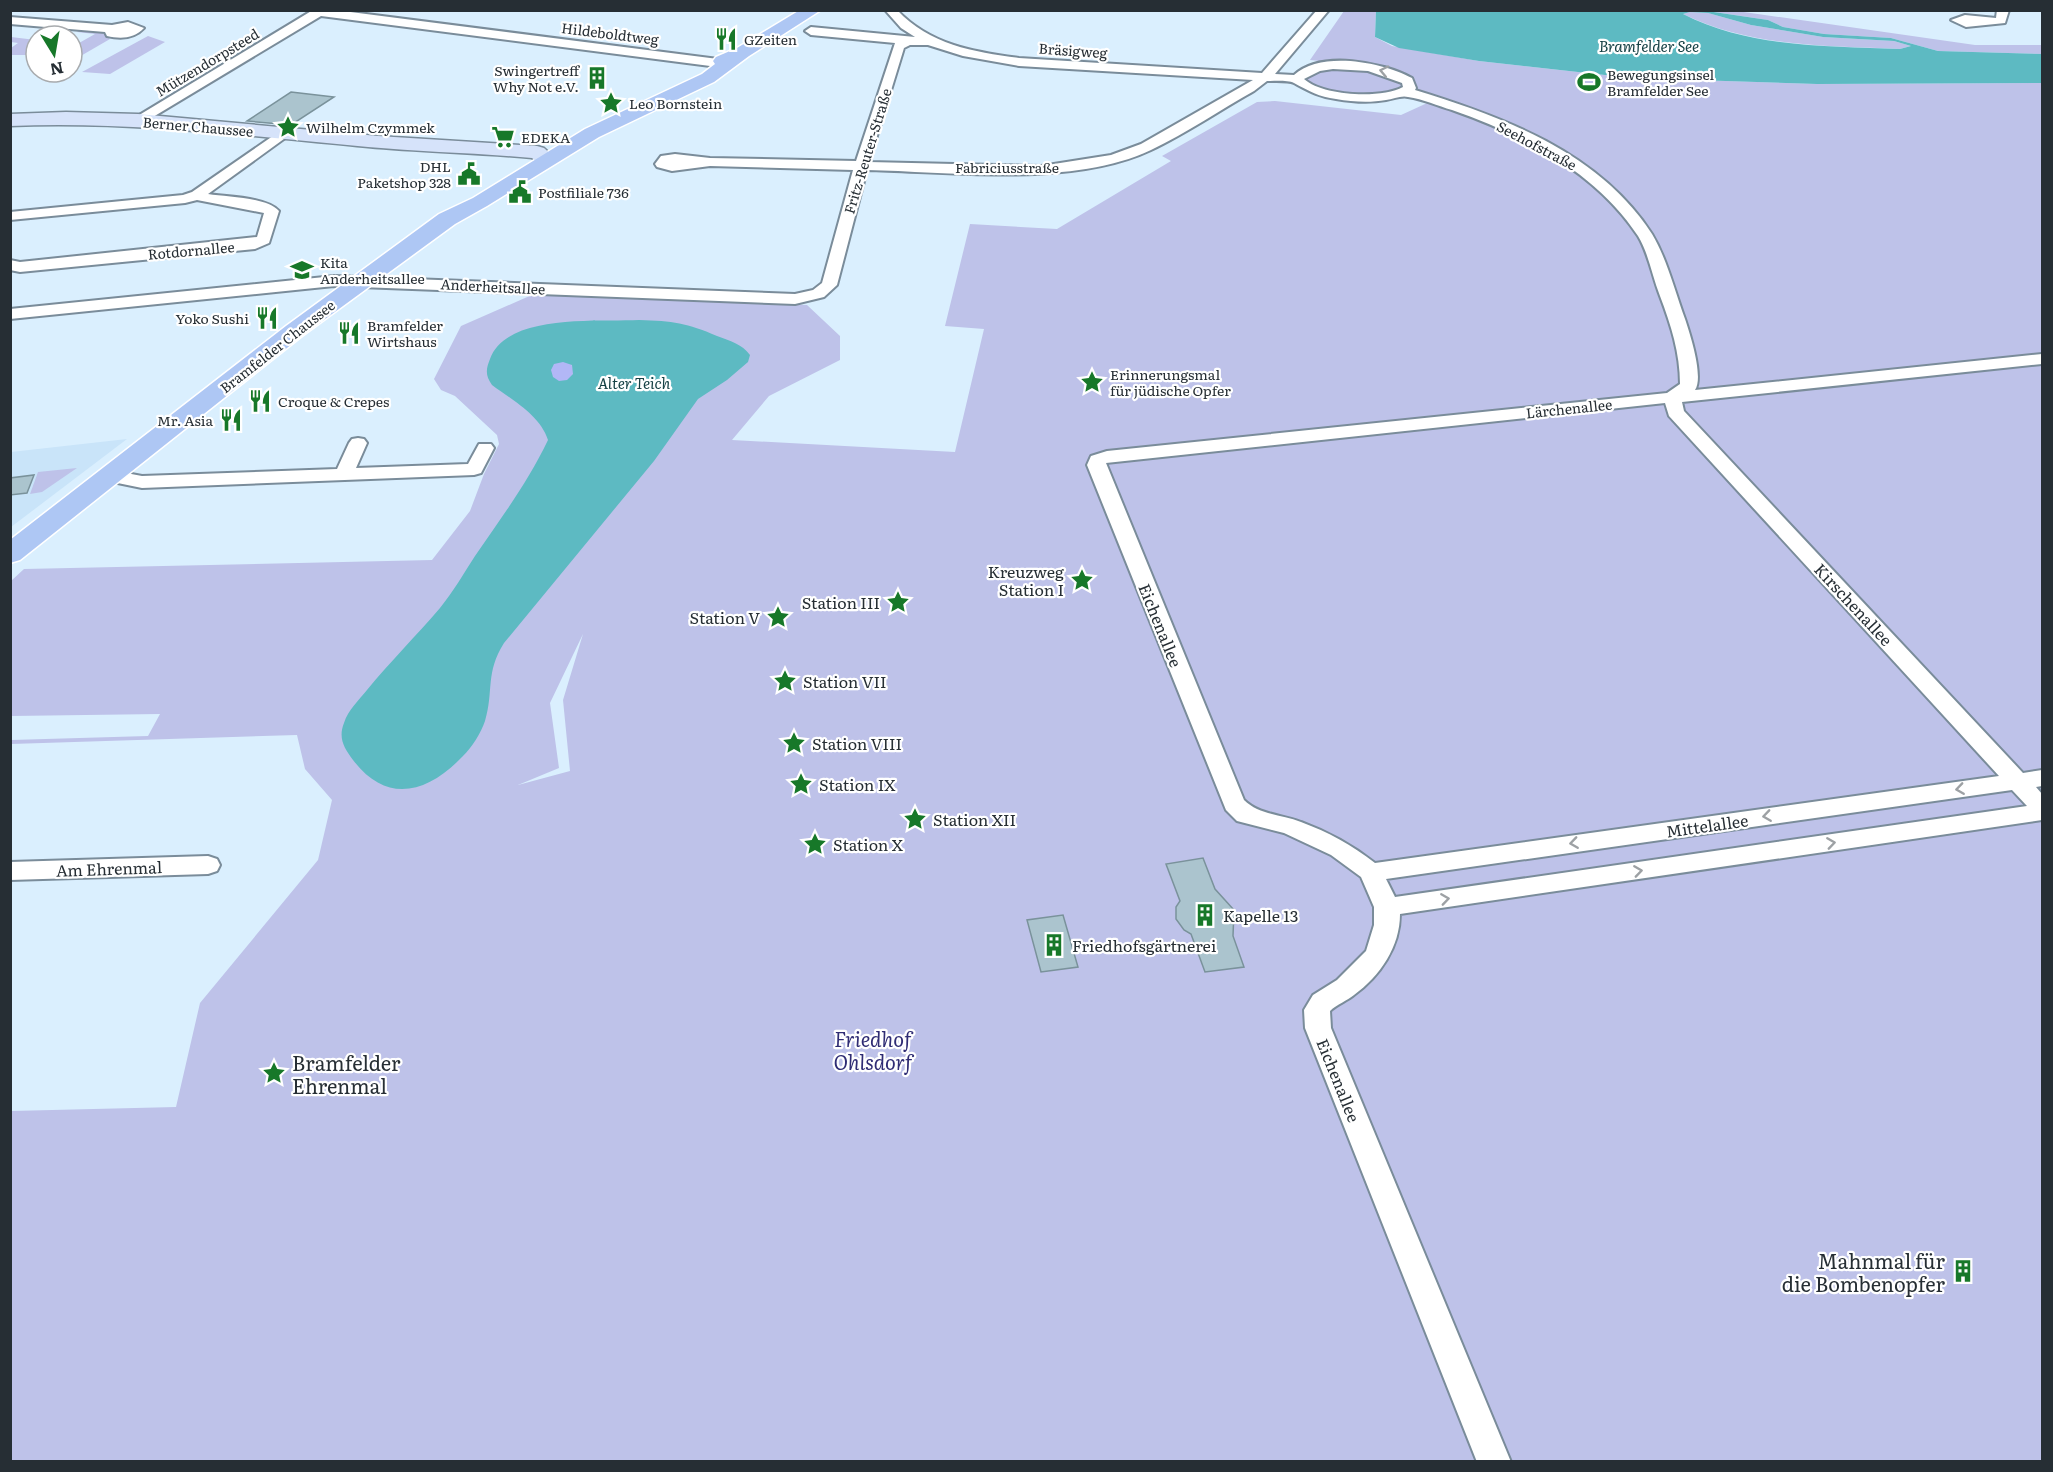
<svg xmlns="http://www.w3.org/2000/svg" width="2053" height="1472" font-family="Literata,serif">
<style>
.built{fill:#c9e4f9}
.green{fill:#bec2e9;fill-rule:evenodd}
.forest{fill:#b2b7f6}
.water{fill:#5dbac2;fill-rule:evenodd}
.building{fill:#abc4ce;stroke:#7a929b;stroke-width:1.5}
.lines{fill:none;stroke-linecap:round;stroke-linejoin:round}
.street-casing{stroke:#7a8c9a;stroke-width:4}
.secondary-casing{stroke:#7a8c9a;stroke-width:3}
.primary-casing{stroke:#fff;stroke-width:3}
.street{fill:#fff;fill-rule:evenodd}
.secondary{fill:#d6e3fa;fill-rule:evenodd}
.primary{fill:#aec7f4;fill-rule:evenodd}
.oneway{stroke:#9da1a4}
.labels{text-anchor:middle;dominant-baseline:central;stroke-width:4.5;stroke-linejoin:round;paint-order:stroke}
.far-street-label{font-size:14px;fill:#262e34;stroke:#fff}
.far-poi-label{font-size:14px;fill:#262e34;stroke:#fff;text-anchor:start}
.far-water-label{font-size:15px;font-style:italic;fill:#154044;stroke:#fff}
.poi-label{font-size:16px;fill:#262e34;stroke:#fff;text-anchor:start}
.street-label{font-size:16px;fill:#262e34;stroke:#fff}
.near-park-label{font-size:20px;font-style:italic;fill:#2f2c74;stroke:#fff}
.near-poi-label{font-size:20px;fill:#262e34;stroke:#fff;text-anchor:start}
</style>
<rect width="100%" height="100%" fill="#daeffe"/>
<!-- built -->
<path class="built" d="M 127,439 L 11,527 L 11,452 Z"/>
<!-- green -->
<g class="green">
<path d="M 1344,11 L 1376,11 L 1375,37 L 1392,46 L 1479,61 L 1632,78 L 1817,84 L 2042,83 L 2042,1461 L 11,1461 L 11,1111 L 176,1107 L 200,1003 L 318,860 L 332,800 L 305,769 L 297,735 L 11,744 L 11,740 L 148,736 L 160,714 L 11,716 L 11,581 L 24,569 L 432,560 L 470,511 L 484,474 L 499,444 L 497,435 L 455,396 L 441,390 L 434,379 L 461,326 L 534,294 L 807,305 L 840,336 L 840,360 L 769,396 L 732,440 L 955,452 L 984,329 L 945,326 L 970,224 L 1057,229 L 1171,161 L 1162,156 L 1257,102 L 1275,101 L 1401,115 L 1436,99 L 1423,94 L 1415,86 L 1415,80 L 1398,71 L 1385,68 L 1310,60 ZM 583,634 L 563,700 L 570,771 L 518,785 L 559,768 L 550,703 Z"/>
<path d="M 1707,11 L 1737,11 L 1975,45 L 2042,45 L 2042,54 L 1938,51 L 1891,38 L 1824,34 L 1783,27 L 1768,20 Z"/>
<path d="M 1690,12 L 1708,13 L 1751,25 L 1823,37 L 1894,41 L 1911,46 L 1900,49 C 1827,46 1750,47 1683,14 Z"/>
<path d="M 79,31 L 101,32 L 110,39 L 72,61 L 72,47 L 95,34 L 77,32 Z"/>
<path d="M 148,36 L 165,42 L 110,74 L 82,72 Z"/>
<path d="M 11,37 L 36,40 L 36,49 L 25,55 L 11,55 L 11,48 L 18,43 L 11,42 Z"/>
<path d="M 1331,67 C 1351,69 1392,66 1403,85 C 1388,106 1325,91 1305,83 L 1302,77 L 1310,71 Z"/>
<path d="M 77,468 L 42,492 L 30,494 L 38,472 Z"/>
</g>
<!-- forest -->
<circle class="forest" cx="562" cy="371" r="11"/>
<!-- water -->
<g class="water">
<path d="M 1376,11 L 1707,11 L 1768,20 L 1783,27 L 1824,34 L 1891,38 L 1938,51 L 2042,54 L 2042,83 L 1817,84 L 1632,78 L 1479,61 L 1399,48 L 1375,37 ZM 1690,12 L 1708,13 L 1751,25 L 1823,37 L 1894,41 L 1911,46 L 1900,49 C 1828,46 1749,48 1683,14 Z"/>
<path d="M 639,320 C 673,321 687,323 717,336 C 730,341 742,344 750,355 L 748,362 L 727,380 L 698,399 L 654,461 L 504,643 C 485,673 494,691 485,721 C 481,733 472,747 463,756 C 428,793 387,805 353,760 C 344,748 338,738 344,723 C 348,710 359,700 367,690 C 390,662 416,636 440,608 C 453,592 464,573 475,556 C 501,518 528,482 548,440 C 540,415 512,400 492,385 C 485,375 486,369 490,359 C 506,313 600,322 639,320 ZM 563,362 L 572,365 L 573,374 L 567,380 L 559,381 L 553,377 L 551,370 L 554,364 Z"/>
</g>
<!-- building -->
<g class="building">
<path d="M 291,92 L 334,97 L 291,125 L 247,121 Z"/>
<path d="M 34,475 L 27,493 L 10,495 L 10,478 Z"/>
<path d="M 1203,858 L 1215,889 L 1234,910 L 1233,936 L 1244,967 L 1205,972 L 1191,934 L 1184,930 L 1176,919 L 1176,907 L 1180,901 L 1166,864 Z"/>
<path d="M 1063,915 L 1078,967 L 1041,972 L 1027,920 Z"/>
</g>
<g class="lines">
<!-- street casing -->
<g class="street-casing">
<g id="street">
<path d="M 313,10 L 335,10 L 718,59 L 724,63 L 718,67 L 321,16 L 143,123 L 138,124 L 131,120 Z"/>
<path d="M 885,10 L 897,10 C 930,45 974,52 1019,58 L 1262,73 L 1317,10 L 1329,10 L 1275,74 L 1294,75 C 1321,50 1383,62 1412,78 L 1416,88 L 1415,90 C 1503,117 1599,152 1652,234 C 1667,259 1675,292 1685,319 C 1690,334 1704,377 1695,390 L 2042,354 L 2042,364 L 1682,402 L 1684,411 L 2023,773 L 2042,770 L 2042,786 L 2036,787 L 2042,794 L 2042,820 L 1400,914 C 1400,947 1380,976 1354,995 C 1347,1001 1337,1004 1330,1011 L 1331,1028 L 1511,1462 L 1477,1462 L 1305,1028 L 1304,1010 L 1313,995 L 1337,980 L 1366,951 L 1374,925 L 1374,907 L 1361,877 L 1331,855 L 1284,833 L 1237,821 L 1226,810 L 1087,465 L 1091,456 L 1107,451 L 1667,393 L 1680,384 C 1680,353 1671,325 1660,296 C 1652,276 1649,254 1638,236 C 1595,171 1523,135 1452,110 C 1438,106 1423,99 1408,97 C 1402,95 1393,99 1386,100 C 1370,103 1353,102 1336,99 C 1319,97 1309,91 1294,83 C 1288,80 1275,81 1267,81 L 1254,91 C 1220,110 1187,133 1151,150 C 1073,187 953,172 867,170 L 837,285 L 824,297 L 795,304 L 334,286 L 10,319 L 10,309 L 334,276 L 795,294 L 813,290 L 822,283 L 853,170 L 710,166 L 672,171 L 657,167 L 655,164 L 661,156 L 675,154 L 710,158 L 856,161 L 895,43 L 811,35 L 805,31 L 811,27 L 915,37 L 901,28 ZM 910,45 L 928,45 L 963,56 L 1019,66 L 1253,80 L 1141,144 L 1111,155 L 1041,166 L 869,162 L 904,48 ZM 1333,69 L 1368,71 L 1402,83 L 1403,87 C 1381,99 1323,96 1304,79 L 1320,71 ZM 1665,403 L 1669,416 L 1999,776 L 1375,863 C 1352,845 1328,832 1301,822 C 1281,814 1259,815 1244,800 L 1106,463 ZM 2012,790 L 2027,806 L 1395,897 L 1386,879 Z"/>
<path d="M 1997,10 L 2009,10 L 2005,23 L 1966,27 L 1951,20 L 1965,15 L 1996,18 Z"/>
<path d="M 10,17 L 112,25 L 128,22 L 144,28 C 134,39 120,39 107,36 L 105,32 L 10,24 Z"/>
<path d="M 283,129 L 290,133 L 288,136 L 208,194 C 227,197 267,197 279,211 L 269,243 L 255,249 L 20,272 L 10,270 L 10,260 L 20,262 L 257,237 L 264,213 L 197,200 L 185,203 L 10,220 L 10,212 L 183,195 L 192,192 Z"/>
<path d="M 358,438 L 364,439 L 367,443 L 356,468 L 468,464 L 479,444 L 491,444 L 494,448 L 481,473 L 474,475 L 142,488 L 103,480 L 101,476 L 103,472 L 110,470 L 142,476 L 337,469 L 349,443 L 352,439 Z"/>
<path d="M 208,856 L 217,859 L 220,865 L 217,871 L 208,874 L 10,880 L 10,862 Z"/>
</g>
</g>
<!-- secondary casing -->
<g class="secondary-casing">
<path id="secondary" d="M 66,112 L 138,114 L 378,136 L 537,146 L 544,148 L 557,160 L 554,164 C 544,167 539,164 532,158 C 477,153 423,152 368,147 C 249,136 130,121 10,126 L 10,114 Z"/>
</g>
<!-- primary casing -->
<g class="primary-casing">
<path id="primary" d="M 800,10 L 821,10 L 749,56 L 714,82 L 599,137 L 487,206 L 455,224 L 302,336 L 20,560 L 10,563 L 10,540 L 286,326 L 439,214 L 473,198 L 585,129 L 702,74 L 715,64 L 713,61 L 716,57 L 737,48 Z"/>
</g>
<!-- street -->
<use href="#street" class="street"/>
<!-- secondary -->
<use href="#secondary" class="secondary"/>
<!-- primary -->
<use href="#primary" class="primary"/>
</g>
<!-- one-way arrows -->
<defs><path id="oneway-chevron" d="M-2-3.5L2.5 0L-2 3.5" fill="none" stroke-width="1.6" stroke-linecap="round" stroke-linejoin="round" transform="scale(1.5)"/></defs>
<g class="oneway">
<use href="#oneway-chevron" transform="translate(1384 71) rotate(-168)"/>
<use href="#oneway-chevron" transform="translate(1960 789) rotate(172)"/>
<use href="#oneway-chevron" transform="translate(1767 816) rotate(172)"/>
<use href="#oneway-chevron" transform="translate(1574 843) rotate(172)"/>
<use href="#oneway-chevron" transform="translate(1831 843) rotate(-8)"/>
<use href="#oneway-chevron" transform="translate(1638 871) rotate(-8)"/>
<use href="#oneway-chevron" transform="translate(1445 899) rotate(-8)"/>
</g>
<!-- icons -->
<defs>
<g id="restaurant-bare" transform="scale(1.8)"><path d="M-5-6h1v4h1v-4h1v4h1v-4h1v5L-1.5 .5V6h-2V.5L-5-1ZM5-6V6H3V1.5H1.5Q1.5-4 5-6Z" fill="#177829" stroke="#fff" stroke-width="2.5" paint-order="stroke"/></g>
<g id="building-bare" transform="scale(1.8)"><path d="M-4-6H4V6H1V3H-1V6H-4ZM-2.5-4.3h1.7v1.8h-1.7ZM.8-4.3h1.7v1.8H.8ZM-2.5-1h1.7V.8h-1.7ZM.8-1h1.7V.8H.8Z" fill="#177829" stroke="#fff" stroke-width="2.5" paint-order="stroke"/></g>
<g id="stadium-bare" transform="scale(1.8)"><path d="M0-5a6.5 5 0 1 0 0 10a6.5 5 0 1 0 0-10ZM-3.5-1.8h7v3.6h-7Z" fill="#177829" stroke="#fff" stroke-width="2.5" paint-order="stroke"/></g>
<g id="sight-bare" transform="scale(1.8)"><path d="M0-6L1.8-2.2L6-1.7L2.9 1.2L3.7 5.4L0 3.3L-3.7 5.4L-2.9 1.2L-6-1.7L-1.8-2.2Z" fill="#177829" stroke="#fff" stroke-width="2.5" paint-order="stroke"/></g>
<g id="supermarket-bare" transform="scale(1.8)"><path d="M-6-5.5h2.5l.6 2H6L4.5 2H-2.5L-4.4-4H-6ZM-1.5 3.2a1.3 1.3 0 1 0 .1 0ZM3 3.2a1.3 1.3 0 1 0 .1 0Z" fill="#177829" stroke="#fff" stroke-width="2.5" paint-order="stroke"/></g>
<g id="civic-bare" transform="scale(1.8)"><path d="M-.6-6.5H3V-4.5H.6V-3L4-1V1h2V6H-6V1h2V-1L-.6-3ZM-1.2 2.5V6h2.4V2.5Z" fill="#177829" stroke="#fff" stroke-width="2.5" paint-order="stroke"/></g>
<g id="school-bare" transform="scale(1.8)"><path d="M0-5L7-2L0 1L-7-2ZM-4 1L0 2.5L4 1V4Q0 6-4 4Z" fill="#177829" stroke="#fff" stroke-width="2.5" paint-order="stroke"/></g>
</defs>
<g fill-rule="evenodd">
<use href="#restaurant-bare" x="726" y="39"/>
<use href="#building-bare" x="597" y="78"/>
<use href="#stadium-bare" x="1589" y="82"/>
<use href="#sight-bare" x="611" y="103"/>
<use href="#sight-bare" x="288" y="127"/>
<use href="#supermarket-bare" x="503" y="137"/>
<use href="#civic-bare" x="469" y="174"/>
<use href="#civic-bare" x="520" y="192"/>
<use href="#school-bare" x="302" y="270"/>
<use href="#restaurant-bare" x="267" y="318"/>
<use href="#restaurant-bare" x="349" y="333"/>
<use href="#sight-bare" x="1092" y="382"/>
<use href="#restaurant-bare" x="260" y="401"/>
<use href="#restaurant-bare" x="231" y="420"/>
<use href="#sight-bare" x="1082" y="580"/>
<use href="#sight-bare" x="898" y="602"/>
<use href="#sight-bare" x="778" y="617"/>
<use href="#sight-bare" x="785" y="681"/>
<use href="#sight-bare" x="794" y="743"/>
<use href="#sight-bare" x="801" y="784"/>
<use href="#sight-bare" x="915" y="819"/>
<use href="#sight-bare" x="815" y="844"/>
<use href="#building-bare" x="1205" y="915"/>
<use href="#building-bare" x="1054" y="945"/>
<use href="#sight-bare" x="274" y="1073"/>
<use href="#building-bare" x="1963" y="1271"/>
</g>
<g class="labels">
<!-- far-street labels -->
<g class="far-street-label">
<text transform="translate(610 33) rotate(7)">Hildeboldtweg</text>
<text transform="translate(1073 50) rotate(4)">Bräsigweg</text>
<text transform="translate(207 62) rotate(-31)">Mützendorpsteed</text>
<text transform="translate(198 126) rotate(5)">Berner Chaussee</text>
<text transform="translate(1537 145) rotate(28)">Seehofstraße</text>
<text transform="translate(867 151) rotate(-73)">Fritz-Reuter-Straße</text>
<text x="1007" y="167">Fabriciusstraße</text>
<text transform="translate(191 250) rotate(-5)">Rotdornallee</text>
<text transform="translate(493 286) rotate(3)">Anderheitsallee</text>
<text transform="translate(277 346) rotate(-38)">Bramfelder Chaussee</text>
<text transform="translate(1569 408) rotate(-6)">Lärchenallee</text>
</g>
<!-- far-poi labels -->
<g class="far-poi-label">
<text x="744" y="39">GZeiten</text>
<text x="579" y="70" text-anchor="end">Swingertreff<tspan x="579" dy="16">Why Not e.V.</tspan></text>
<text x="1607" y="74">Bewegungsinsel<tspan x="1607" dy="16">Bramfelder See</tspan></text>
<text x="629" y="103">Leo Bornstein</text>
<text x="306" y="127">Wilhelm Czymmek</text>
<text x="521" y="137">EDEKA</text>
<text x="451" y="166" text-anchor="end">DHL<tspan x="451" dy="16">Paketshop 328</tspan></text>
<text x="538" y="192">Postfiliale 736</text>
<text x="320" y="262">Kita<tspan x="320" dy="16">Anderheitsallee</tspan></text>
<text x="249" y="318" text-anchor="end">Yoko Sushi</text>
<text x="367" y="325">Bramfelder<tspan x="367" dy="16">Wirtshaus</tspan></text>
<text x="1110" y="374">Erinnerungsmal<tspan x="1110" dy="16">für jüdische Opfer</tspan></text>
<text x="278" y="401">Croque &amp; Crepes</text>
<text x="213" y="420" text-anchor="end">Mr. Asia</text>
</g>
<!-- far-water labels -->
<g class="far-water-label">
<text x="1649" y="45">Bramfelder See</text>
<text x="634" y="382">Alter Teich</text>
</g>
<!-- poi labels -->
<g class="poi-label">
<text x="1064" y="571" text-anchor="end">Kreuzweg<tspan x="1064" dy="18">Station I</tspan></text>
<text x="880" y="602" text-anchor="end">Station III</text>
<text x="760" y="617" text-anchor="end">Station V</text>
<text x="803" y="681">Station VII</text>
<text x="812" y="743">Station VIII</text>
<text x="819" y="784">Station IX</text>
<text x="933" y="819">Station XII</text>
<text x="833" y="844">Station X</text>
<text x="1223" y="915">Kapelle 13</text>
<text x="1072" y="945">Friedhofsgärtnerei</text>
</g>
<!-- street labels -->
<g class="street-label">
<text transform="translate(1854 604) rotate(47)">Kirschenallee</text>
<text transform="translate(1161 625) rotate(68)">Eichenallee</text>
<text transform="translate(1707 825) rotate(-8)">Mittelallee</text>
<text transform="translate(109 868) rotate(-2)">Am Ehrenmal</text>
<text transform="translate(1339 1080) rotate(68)">Eichenallee</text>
</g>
<!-- near-park labels -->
<g class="near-park-label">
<text x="873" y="1038">Friedhof<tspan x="873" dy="23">Ohlsdorf</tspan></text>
</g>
<!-- near-poi labels -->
<g class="near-poi-label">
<text x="292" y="1062">Bramfelder<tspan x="292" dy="23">Ehrenmal</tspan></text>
<text x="1945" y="1260" text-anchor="end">Mahnmal für<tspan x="1945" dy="23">die Bombenopfer</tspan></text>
</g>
</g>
<!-- border -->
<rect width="2053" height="1472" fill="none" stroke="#262e34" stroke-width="24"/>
<!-- north arrow -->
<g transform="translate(54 54) rotate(169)"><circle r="28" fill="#ffffff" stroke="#a8abae" stroke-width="1.5"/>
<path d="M0-4.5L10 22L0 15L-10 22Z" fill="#177829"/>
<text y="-9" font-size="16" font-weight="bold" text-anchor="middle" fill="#262e34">N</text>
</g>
</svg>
